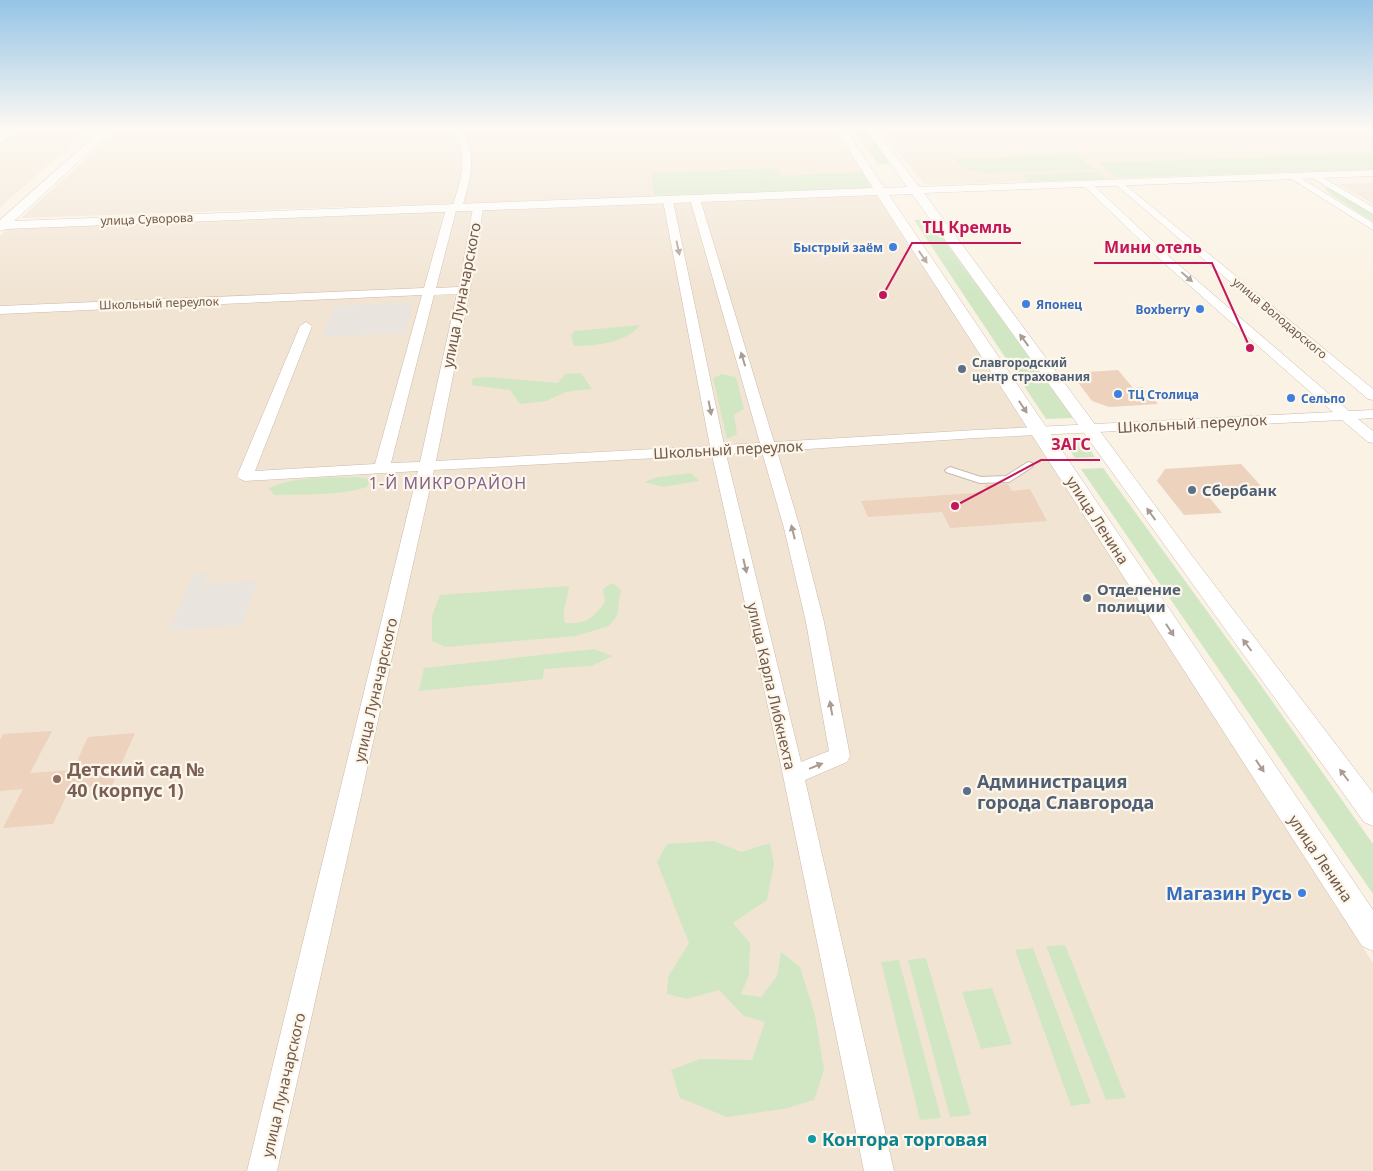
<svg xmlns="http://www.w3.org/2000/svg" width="1373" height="1171" font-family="'Noto Sans',sans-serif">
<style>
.residential{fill:#f1e4d3}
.industrial{fill:#eae4de}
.green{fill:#d1e7c4}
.building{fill:#edd2be}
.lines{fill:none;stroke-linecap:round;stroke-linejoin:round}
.pedestrian-casing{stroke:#cbbaac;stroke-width:2}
.minor-casing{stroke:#cbbaac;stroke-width:1}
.tertiary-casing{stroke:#cbbaac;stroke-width:1}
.pedestrian{fill:#fff;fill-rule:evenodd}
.minor{fill:#fff;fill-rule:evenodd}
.tertiary{fill:#fff;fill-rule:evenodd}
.oneway{fill:#aa9c94}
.shop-dot{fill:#3f7fe0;stroke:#fdf6ea;stroke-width:2}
.service-dot{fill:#5c6f8a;stroke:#fdf6ea;stroke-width:2}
.education-dot{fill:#8d6e63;stroke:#fdf6ea;stroke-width:2}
.culture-dot{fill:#0f9aa8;stroke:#fdf6ea;stroke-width:2}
.labels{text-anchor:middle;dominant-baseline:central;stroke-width:4.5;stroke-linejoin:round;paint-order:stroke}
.far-street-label{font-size:12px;fill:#715a4c;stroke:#fdf6ea}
.far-shop-label{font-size:12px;font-weight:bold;fill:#366cbe;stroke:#fdf6ea;text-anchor:start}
.far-service-label{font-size:12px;font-weight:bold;fill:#4e5e75;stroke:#fdf6ea;text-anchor:start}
.street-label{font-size:15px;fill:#715a4c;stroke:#fdf6ea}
.service-label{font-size:15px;font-weight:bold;fill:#4e5e75;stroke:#fdf6ea;text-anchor:start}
.neighbourhood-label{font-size:16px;letter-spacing:1px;fill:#80648d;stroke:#fdf6ea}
.near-education-label{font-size:18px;font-weight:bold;fill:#785e54;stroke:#fdf6ea;text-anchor:start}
.near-service-label{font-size:18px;font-weight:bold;fill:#4e5e75;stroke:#fdf6ea;text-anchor:start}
.near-shop-label{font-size:18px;font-weight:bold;fill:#366cbe;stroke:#fdf6ea;text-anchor:end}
.near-culture-label{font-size:18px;font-weight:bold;fill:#0d838f;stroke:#fdf6ea;text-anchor:start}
.leader{fill:none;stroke:#c2185b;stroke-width:2}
.callout-dot{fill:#c2185b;stroke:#fdf6ea;stroke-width:2}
.callout-label{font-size:16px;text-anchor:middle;font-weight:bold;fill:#c2185b;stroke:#fdf6ea;stroke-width:4.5;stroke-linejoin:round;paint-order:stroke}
</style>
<rect width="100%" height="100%" fill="#faf2e4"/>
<!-- residential -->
<g class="residential">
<path d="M 0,128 L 90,128 L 0,207 Z"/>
<path d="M 120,128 L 837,128 L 877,189 L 21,218 Z"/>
<path d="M 880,128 L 1373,128 L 1373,170 L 925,185 Z"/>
<path d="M 1373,183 L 1373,204 L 1339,184 Z"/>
<path d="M 876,195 L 1043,448 L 1181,666 L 1373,963 L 1373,1171 L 0,1171 L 0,236 L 8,228 Z"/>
</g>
<!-- industrial -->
<g class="industrial">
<path d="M 413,302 L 406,333 L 322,337 L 334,306 Z"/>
<path d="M 208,573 L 204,584 L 258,580 L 242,625 L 169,631 L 193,574 Z"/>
</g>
<!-- green -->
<g class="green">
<path d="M 852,128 L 865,128 L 892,164 L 878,164 Z"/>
<path d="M 1373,153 L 1373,169 L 1117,178 L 1099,163 Z"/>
<path d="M 1077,154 L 1094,169 L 984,173 L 963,169 L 954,159 Z"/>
<path d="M 778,168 L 781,176 L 862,172 L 871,188 L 654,195 L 651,173 Z"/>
<path d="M 1098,172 L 1106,179 L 1029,182 L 1022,175 Z"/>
<path d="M 1328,187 L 1373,211 L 1373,222 L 1330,194 L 1325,189 Z"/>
<path d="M 929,219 L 1073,418 L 1046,419 L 914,220 Z"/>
<path d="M 640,325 C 627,343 595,346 574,346 L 571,336 L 574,331 Z"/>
<path d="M 581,373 L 592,389 L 565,392 L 547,401 L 520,404 L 510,390 L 471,385 L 473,378 L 487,377 L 558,383 L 565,374 Z"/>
<path d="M 722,374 L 736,377 L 744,409 L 734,415 L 737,434 L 727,439 L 713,378 Z"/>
<path d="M 1062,438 L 1082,438 L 1095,457 L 1075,458 Z"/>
<path d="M 1103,468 L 1260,684 L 1373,844 L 1373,894 L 1081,469 Z"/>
<path d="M 691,473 L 699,481 L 663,487 L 644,482 L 658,477 Z"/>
<path d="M 357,477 L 370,479 L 367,487 C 338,496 305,494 274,495 L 269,488 C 297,476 327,478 357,477 Z"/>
<path d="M 612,583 L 621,590 L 617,616 L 609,626 L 576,636 L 445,647 L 432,641 L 432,616 L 440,595 L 569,586 C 568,599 561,611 565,623 C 586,625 593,618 605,602 L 603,589 Z"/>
<path d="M 594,649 L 613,656 L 591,666 L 544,669 L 543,679 L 419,691 L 424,668 Z"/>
<path d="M 714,841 L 741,852 L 770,843 L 774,864 L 767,900 L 733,923 L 750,943 L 749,975 L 741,994 L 761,997 L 777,976 L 781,952 L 800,967 L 815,1015 L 824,1070 L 814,1100 L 784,1109 L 727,1117 L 680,1098 L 671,1070 L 700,1059 L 752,1060 L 765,1022 L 744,1016 L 719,990 L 687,999 L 667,994 L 668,977 L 689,943 L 657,862 L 667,844 Z"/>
<path d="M 1065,945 L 1126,1098 L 1106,1100 L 1046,946 Z"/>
<path d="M 1033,948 L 1091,1103 L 1071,1106 L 1015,950 Z"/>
<path d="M 926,958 L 971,1115 L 950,1117 L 908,960 Z"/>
<path d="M 899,960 L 941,1118 L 920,1120 L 881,962 Z"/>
<path d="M 992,988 L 1012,1044 L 981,1049 L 962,992 Z"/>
</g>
<!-- building -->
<g class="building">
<path d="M 1118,370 L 1133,388 L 1143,387 L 1158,404 L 1109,407 L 1092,401 L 1071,373 Z"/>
<path d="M 1241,464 L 1262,487 L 1204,491 L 1222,513 L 1184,515 L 1157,481 L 1165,469 Z"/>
<path d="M 1008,484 L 1012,491 L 1030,489 L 1047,521 L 950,528 L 942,512 L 868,517 L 861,501 L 988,492 L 984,485 Z"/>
<path d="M 52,731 L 30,773 L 73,770 L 88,737 L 135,733 L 112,785 L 70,788 L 53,824 L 3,828 L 23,789 L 0,791 L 0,740 L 3,734 Z"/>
</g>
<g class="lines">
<!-- pedestrian casing -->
<g class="pedestrian-casing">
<path id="pedestrian" d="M 1028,462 L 1032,463 L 1033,465 L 1032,467 L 1009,482 L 980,483 L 946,472 L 945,470 L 950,467 L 981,477 L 1006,476 Z"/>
</g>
<!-- minor casing -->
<g class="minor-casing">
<g id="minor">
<path d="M 12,128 L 21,128 L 0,144 L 0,137 Z"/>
<path d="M 459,128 L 467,128 L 463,134 C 478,159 469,182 462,208 L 456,211 L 436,288 L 459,287 L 473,208 L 478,205 L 483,208 L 470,290 L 436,461 L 710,446 L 663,201 L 668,198 L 673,201 L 724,445 L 760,443 L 690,199 L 695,196 L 700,199 L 774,442 L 976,430 L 1333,412 L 1164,263 L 1084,186 L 1084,182 L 1090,182 L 1172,259 L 1349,411 L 1373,410 L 1373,418 L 1358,419 L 1373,431 L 1373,443 L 1368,442 L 1342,420 L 976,438 L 777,451 L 800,528 L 824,622 L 850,756 L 847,762 L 805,780 L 894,1171 L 864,1171 L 779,756 L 712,455 L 434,470 L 277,1171 L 247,1171 L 418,471 L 245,481 L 240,479 L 237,476 L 300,326 L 306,322 L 312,326 L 255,471 L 375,464 L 422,295 L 0,314 L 0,306 L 424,288 L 446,209 L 453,206 C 460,181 469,158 455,134 ZM 457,294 L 420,462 L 391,463 L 434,295 ZM 762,452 L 784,528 L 806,622 L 829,751 L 801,762 L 726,454 Z"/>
<path d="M 1293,173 L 1373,223 L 1373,230 L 1290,178 L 1290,174 Z"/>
<path d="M 1315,173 L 1373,207 L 1373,214 L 1312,178 L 1312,174 Z"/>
<path d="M 1118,179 L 1373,389 L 1373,400 L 1368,399 L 1115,184 L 1113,182 Z"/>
</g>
</g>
<!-- tertiary casing -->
<g class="tertiary-casing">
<path id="tertiary" d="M 104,128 L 115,128 L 14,221 L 873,188 L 835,128 L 845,128 L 884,188 L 907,187 L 865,128 L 875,128 L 919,187 L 1373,170 L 1373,176 L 924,193 L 1193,557 L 1373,793 L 1373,826 L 1364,822 L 912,194 L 889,195 L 1373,910 L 1373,951 L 1362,946 L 877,195 L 6,229 L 0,231 L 0,220 Z"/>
</g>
<!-- pedestrian -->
<use href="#pedestrian" class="pedestrian"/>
<!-- minor -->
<use href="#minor" class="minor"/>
<!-- tertiary -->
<use href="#tertiary" class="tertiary"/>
</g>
<!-- one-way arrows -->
<defs><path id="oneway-solid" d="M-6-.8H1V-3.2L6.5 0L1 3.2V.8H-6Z" transform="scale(1.25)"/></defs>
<g class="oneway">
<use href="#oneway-solid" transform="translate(678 248) rotate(78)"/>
<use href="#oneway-solid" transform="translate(923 257) rotate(56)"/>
<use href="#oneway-solid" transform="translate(1187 277) rotate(41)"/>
<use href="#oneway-solid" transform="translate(1024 340) rotate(-126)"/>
<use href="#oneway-solid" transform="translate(743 359) rotate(-107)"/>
<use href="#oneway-solid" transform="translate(1023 407) rotate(56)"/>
<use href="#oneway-solid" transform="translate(710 408) rotate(79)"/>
<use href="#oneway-solid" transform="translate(1151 514) rotate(-126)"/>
<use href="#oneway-solid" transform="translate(793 532) rotate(-104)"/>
<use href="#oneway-solid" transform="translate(745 566) rotate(77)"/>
<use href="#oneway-solid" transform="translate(1170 630) rotate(57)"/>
<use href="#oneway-solid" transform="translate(1247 645) rotate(-127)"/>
<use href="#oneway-solid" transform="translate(831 708) rotate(-100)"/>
<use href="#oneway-solid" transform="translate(816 766) rotate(-22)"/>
<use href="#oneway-solid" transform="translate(1260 766) rotate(56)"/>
<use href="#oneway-solid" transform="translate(1344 775) rotate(-127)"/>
</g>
<!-- sky -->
<linearGradient id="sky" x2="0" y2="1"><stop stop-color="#95c4e6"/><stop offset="0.44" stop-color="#fdf9f3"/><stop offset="1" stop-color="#fdf9f3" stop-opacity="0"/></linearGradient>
<rect width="1373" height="292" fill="url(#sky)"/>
<!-- markers -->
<g class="shop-dot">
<circle cx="893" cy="247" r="5"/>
<circle cx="1026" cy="304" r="5"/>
<circle cx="1200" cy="309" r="5"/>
<circle cx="1118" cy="394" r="5"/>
<circle cx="1291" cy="398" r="5"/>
<circle cx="1302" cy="893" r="5"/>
</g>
<g class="service-dot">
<circle cx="962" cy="369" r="5"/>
<circle cx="1192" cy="490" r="5"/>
<circle cx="1087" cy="598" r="5"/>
<circle cx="967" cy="791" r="5"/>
</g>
<circle class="education-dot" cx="57" cy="779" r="5"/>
<circle class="culture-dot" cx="812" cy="1139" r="5"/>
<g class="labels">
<!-- far-street labels -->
<g class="far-street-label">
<text transform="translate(147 219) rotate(-2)">улица Суворова</text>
<text transform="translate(159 303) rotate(-2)">Школьный переулок</text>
<text transform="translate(1280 318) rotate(40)">улица Володарского</text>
</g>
<!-- far-shop labels -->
<g class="far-shop-label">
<text x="883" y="247" text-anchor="end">Быстрый заём</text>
<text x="1036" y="304">Японец</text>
<text x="1190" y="309" text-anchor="end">Boxberry</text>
<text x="1128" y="394">ТЦ Столица</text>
<text x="1301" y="398">Сельпо</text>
</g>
<!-- far-service labels -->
<g class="far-service-label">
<text x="972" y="362">Славгородский<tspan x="972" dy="14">центр страхования</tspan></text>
</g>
<!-- street labels -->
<g class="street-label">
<text transform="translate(461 295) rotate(-79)">улица Луначарского</text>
<text transform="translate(1192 423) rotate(-3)">Школьный переулок</text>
<text transform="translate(728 449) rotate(-3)">Школьный переулок</text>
<text transform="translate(1098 520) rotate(57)">улица Ленина</text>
<text transform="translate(772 686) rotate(77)">улица Карла Либкнехта</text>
<text transform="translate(375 690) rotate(-77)">улица Луначарского</text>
<text transform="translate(1321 858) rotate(56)">улица Ленина</text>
<text transform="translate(283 1085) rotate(-77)">улица Луначарского</text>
</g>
<!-- service labels -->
<g class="service-label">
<text x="1202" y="490">Сбербанк</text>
<text x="1097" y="589">Отделение<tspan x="1097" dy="17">полиции</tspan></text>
</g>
<!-- neighbourhood labels -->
<g class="neighbourhood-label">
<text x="448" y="483">1-Й МИКРОРАЙОН</text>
</g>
<!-- near-education labels -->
<g class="near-education-label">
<text x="67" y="769">Детский сад №<tspan x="67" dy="21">40 (корпус 1)</tspan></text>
</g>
<!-- near-service labels -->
<g class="near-service-label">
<text x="977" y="781">Администрация<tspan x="977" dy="21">города Славгорода</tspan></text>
</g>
<!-- near-shop labels -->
<g class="near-shop-label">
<text x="1292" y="893">Магазин Русь</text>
</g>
<!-- near-culture labels -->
<g class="near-culture-label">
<text x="822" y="1139">Контора торговая</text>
</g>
</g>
<!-- callouts -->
<path class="leader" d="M883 295L912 243H1021M1250 348L1212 263H1094M955 506L1041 460H1100"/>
<g class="callout-dot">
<circle cx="883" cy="295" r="5"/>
<circle cx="1250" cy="348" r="5"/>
<circle cx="955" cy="506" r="5"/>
</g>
<g class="callout-label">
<text x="967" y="233">ТЦ Кремль</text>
<text x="1153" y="253">Мини отель</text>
<text x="1071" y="450">ЗАГС</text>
</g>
</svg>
